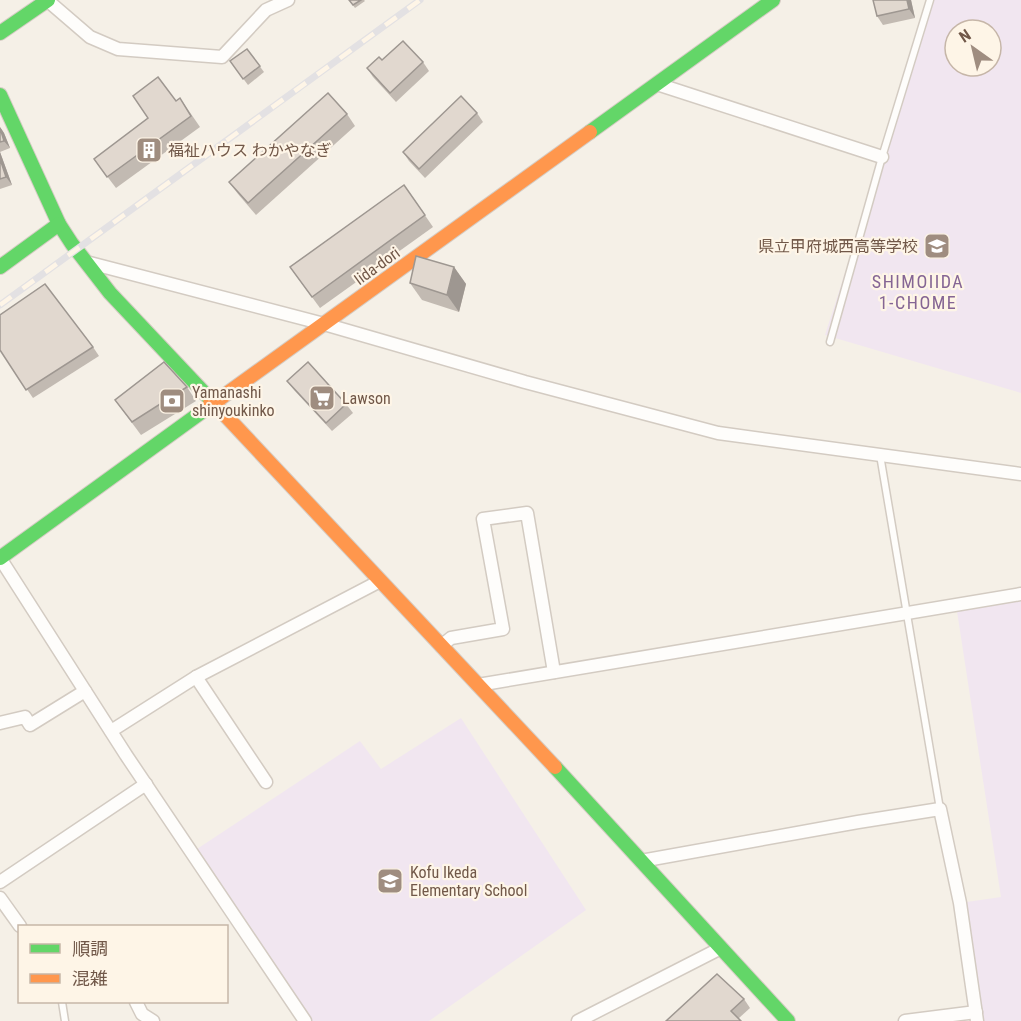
<svg xmlns="http://www.w3.org/2000/svg" width="1021" height="1021" font-family="'Roboto Condensed','Noto Sans JP',sans-serif">
<style>
.education{fill:#f1e6f0;fill-rule:evenodd}
.lines{fill:none;stroke-linecap:round;stroke-linejoin:round}
.lane-casing{stroke:#d3cbc2;stroke-width:9}
.street-casing{stroke:#d3cbc2;stroke-width:15}
.fast-casing{stroke:#d5ccc4;stroke-width:16}
.slow-casing{stroke:#d5ccc4;stroke-width:16}
.lane{stroke:#fefdfb;stroke-width:6}
.street{stroke:#fefdfb;stroke-width:12}
.fast{stroke:#63d668;stroke-width:14}
.slow{stroke:#ff974d;stroke-width:14}
.rail-casing{stroke:#e3e1e3;stroke-width:7}
.rail{stroke:#fef5e7;stroke-width:4.5;stroke-dasharray:14;stroke-linecap:butt}
.wall{fill:#c2bab2}
.shaded-wall{fill:#9e9791}
.building{fill:#e1d8cf;stroke:#9e9791;stroke-width:1.5}
.labels{text-anchor:middle;dominant-baseline:central;stroke-width:4.5;stroke-linejoin:round;paint-order:stroke}
.poi-label{font-size:16px;fill:#715849;stroke:#fef5e7;text-anchor:start}
.street-label{font-size:16px;fill:#715849;stroke:#fef5e7}
.neighbourhood-label{font-size:18px;letter-spacing:1.5px;fill:#856594;stroke:#fef5e7}
</style>
<rect width="100%" height="100%" fill="#f5f0e7"/>
<!-- education -->
<g class="education">
<path d="M 933,0 L 1021,0 L 1021,393 L 825,335 ZM 955,30 L 991,30 L 991,66 L 955,66 Z"/>
<path d="M 1021,594 L 1021,1021 L 977,1021 L 960,903 L 1001,897 L 956,605 Z"/>
<path d="M 461,718 L 586,910 L 429,1021 L 309,1021 L 194,851 L 360,741 L 381,769 Z"/>
</g>
<g class="lines">
<!-- lane casing -->
<g class="lane-casing">
<g id="lane">
<path d="M 830,342 L 882,157 L 930,0"/>
<path d="M 880,455 L 940,809"/>
<path d="M 62,1002 L 65,1021"/>
</g>
</g>
<!-- street casing -->
<g class="street-casing">
<g id="street">
<path d="M 47,0 L 90,37 L 118,49 L 222,57 L 266,10 L 288,0"/>
<path d="M 657,84 L 882,157"/>
<path d="M 86,262 L 324,324 L 525,382 L 718,433 L 1021,474"/>
<path d="M 0,558 L 126,755 L 305,1021"/>
<path d="M 441,646 L 451,638 L 503,629 L 483,519 L 527,513 L 554,672"/>
<path d="M 196,677 L 266,782"/>
<path d="M 478,685 L 1021,594"/>
<path d="M 0,723 L 25,717 L 30,725 L 85,691"/>
<path d="M 111,731 L 196,677 L 380,581"/>
<path d="M 641,861 L 858,822 L 940,809 L 960,903 L 977,1021"/>
<path d="M 0,882 L 146,784"/>
<path d="M 0,898 L 20,926"/>
<path d="M 136,1002 L 142,1014 L 153,1021"/>
<path d="M 578,1021 L 721,948"/>
<path d="M 905,1021 L 976,1012"/>
</g>
</g>
<!-- fast casing -->
<g class="fast-casing">
<g id="fast">
<path d="M 0,33 L 48,0"/>
<path d="M 0,95 L 59,224 L 72,244 L 110,293 L 210,399"/>
<path d="M 590,132 L 773,0"/>
<path d="M 0,267 L 59,224"/>
<path d="M 0,558 L 207,408"/>
<path d="M 555,767 L 788,1021"/>
</g>
</g>
<!-- slow casing -->
<g class="slow-casing">
<g id="slow">
<path d="M 210,399 L 555,767"/>
<path d="M 207,408 L 590,132"/>
</g>
</g>
<!-- lane -->
<use href="#lane" class="lane"/>
<!-- street -->
<use href="#street" class="street"/>
<!-- fast -->
<use href="#fast" class="fast"/>
<!-- slow -->
<use href="#slow" class="slow"/>
<!-- rail casing -->
<g class="rail-casing">
<path id="rail" d="M 0,305 L 420,0"/>
</g>
<!-- rail -->
<use href="#rail" class="rail"/>
</g>
<!-- wall -->
<g class="wall">
<path d="M 349,0 L 364,0 L 365,1 L 355,8 Z"/>
<path d="M 873,0 L 911,0 L 915,18 L 883,25 L 877,16 Z"/>
<path d="M 247,49 L 264,72 L 248,85 L 230,61 Z"/>
<path d="M 382,60 L 423,62 L 429,71 L 396,102 L 373,77 L 367,68 Z"/>
<path d="M 180,98 L 200,127 L 116,188 L 94,159 Z"/>
<path d="M 477,113 L 483,122 L 425,178 L 409,161 L 403,152 Z"/>
<path d="M 347,114 L 355,126 L 256,215 L 238,194 L 229,182 Z"/>
<path d="M 0,127 L 4,133 L 10,148 L 0,152 L 12,185 L 0,189 Z"/>
<path d="M 404,185 L 433,227 L 320,308 L 290,267 Z"/>
<path d="M 454,267 L 466,284 L 459,312 L 422,300 L 410,283 Z"/>
<path d="M 93,347 L 99,356 L 33,398 L 0,350 Z"/>
<path d="M 287,381 L 346,404 L 353,413 L 332,431 L 294,390 Z"/>
<path d="M 187,387 L 196,401 L 141,435 L 115,400 Z"/>
<path d="M 744,999 L 750,1008 L 739,1018 L 666,1021 Z"/>
</g>
<!-- shaded-wall -->
<g class="shaded-wall">
<path d="M 907,0 L 911,0 L 915,18 L 909,9 Z"/>
<path d="M 0,127 L 4,133 L 10,148 L 4,141 Z"/>
<path d="M 0,152 L 12,185 L 6,177 L 0,159 Z"/>
<path d="M 454,267 L 466,284 L 459,312 L 447,295 Z"/>
</g>
<!-- building -->
<g class="building">
<path d="M 349,0 L 361,0 L 353,5 Z"/>
<path d="M 873,0 L 907,0 L 909,9 L 877,16 Z"/>
<path d="M 403,41 L 423,62 L 390,93 L 367,68 L 379,57 L 382,60 Z"/>
<path d="M 247,49 L 260,66 L 243,79 L 230,61 Z"/>
<path d="M 158,77 L 176,101 L 180,98 L 191,116 L 107,177 L 94,159 L 148,118 L 133,96 Z"/>
<path d="M 328,93 L 347,114 L 248,203 L 229,182 Z"/>
<path d="M 461,96 L 477,113 L 419,169 L 403,152 Z"/>
<path d="M 0,128 L 4,141 L 0,142 Z"/>
<path d="M 0,159 L 6,177 L 0,179 Z"/>
<path d="M 404,185 L 425,215 L 312,297 L 290,267 Z"/>
<path d="M 416,256 L 454,267 L 447,295 L 410,283 Z"/>
<path d="M 45,284 L 93,347 L 26,390 L 0,350 L 0,315 Z"/>
<path d="M 164,362 L 187,387 L 132,422 L 115,400 Z"/>
<path d="M 308,362 L 346,404 L 326,423 L 287,381 Z"/>
<path d="M 717,974 L 744,999 L 731,1011 L 741,1021 L 666,1021 Z"/>
</g>
<!-- icons -->
<defs>
<g id="building-square" transform="scale(1.35)"><rect x="-9" y="-9" width="18" height="18" rx="4" fill="#9f8d80" stroke="#fef5e7"/><path d="M-4-6H4V6H1V3H-1V6H-4ZM-2.5-4.3h1.7v1.8h-1.7ZM.8-4.3h1.7v1.8H.8ZM-2.5-1h1.7V.8h-1.7ZM.8-1h1.7V.8H.8Z" fill="#fff"/></g>
<g id="school-square" transform="scale(1.35)"><rect x="-9" y="-9" width="18" height="18" rx="4" fill="#9f8d80" stroke="#fef5e7"/><path d="M0-5L7-2L0 1L-7-2ZM-4 1L0 2.5L4 1V4Q0 6-4 4Z" fill="#fff"/></g>
<g id="supermarket-square" transform="scale(1.35)"><rect x="-9" y="-9" width="18" height="18" rx="4" fill="#9f8d80" stroke="#fef5e7"/><path d="M-6-5.5h2.5l.6 2H6L4.5 2H-2.5L-4.4-4H-6ZM-1.5 3.2a1.3 1.3 0 1 0 .1 0ZM3 3.2a1.3 1.3 0 1 0 .1 0Z" fill="#fff"/></g>
<g id="bank-square" transform="scale(1.35)"><rect x="-9" y="-9" width="18" height="18" rx="4" fill="#9f8d80" stroke="#fef5e7"/><path d="M-6-4H6V4H-6ZM0-2.3a2.3 2.3 0 1 0 0 4.6a2.3 2.3 0 1 0 0-4.6Z" fill="#fff"/></g>
</defs>
<g fill-rule="evenodd">
<use href="#building-square" x="149" y="150"/>
<use href="#school-square" x="937" y="246"/>
<use href="#supermarket-square" x="322" y="398"/>
<use href="#bank-square" x="172" y="401"/>
<use href="#school-square" x="390" y="881"/>
</g>
<g class="labels">
<!-- poi labels -->
<g class="poi-label">
<text x="168" y="150">福祉ハウス わかやなぎ</text>
<text x="918" y="246" text-anchor="end">県立甲府城西高等学校</text>
<text x="192" y="392">Yamanashi<tspan x="192" dy="18">shinyoukinko</tspan></text>
<text x="342" y="398">Lawson</text>
<text x="410" y="872">Kofu Ikeda<tspan x="410" dy="18">Elementary School</tspan></text>
</g>
<!-- street labels -->
<g class="street-label">
<text transform="translate(377 266) rotate(-36)">Iida-dori</text>
</g>
<!-- neighbourhood labels -->
<g class="neighbourhood-label">
<text x="918" y="281">SHIMOIIDA<tspan x="918" dy="21">1-CHOME</tspan></text>
</g>
</g>
<!-- legend -->
<rect x="18" y="925" width="210" height="78" fill="#fef5e7" stroke="#c6b6a8" stroke-width="1.5"/>
<rect x="30" y="944" width="30" height="9" fill="#63d668" stroke="#c6b6a8" stroke-width="1.5"/>
<text x="72" y="955" font-size="18" fill="#715849">順調</text>
<rect x="30" y="974" width="30" height="9" fill="#ff974d" stroke="#c6b6a8" stroke-width="1.5"/>
<text x="72" y="985" font-size="18" fill="#715849">混雑</text>
<!-- north arrow -->
<g transform="translate(973 48) rotate(326)"><circle r="28" fill="#fef5e7" stroke="#c6b6a8" stroke-width="1.5"/>
<path d="M0-4.5L10 22L0 15L-10 22Z" fill="#9f8d80"/>
<text y="-9" font-size="16" font-weight="bold" text-anchor="middle" fill="#715849">N</text>
</g>
</svg>
